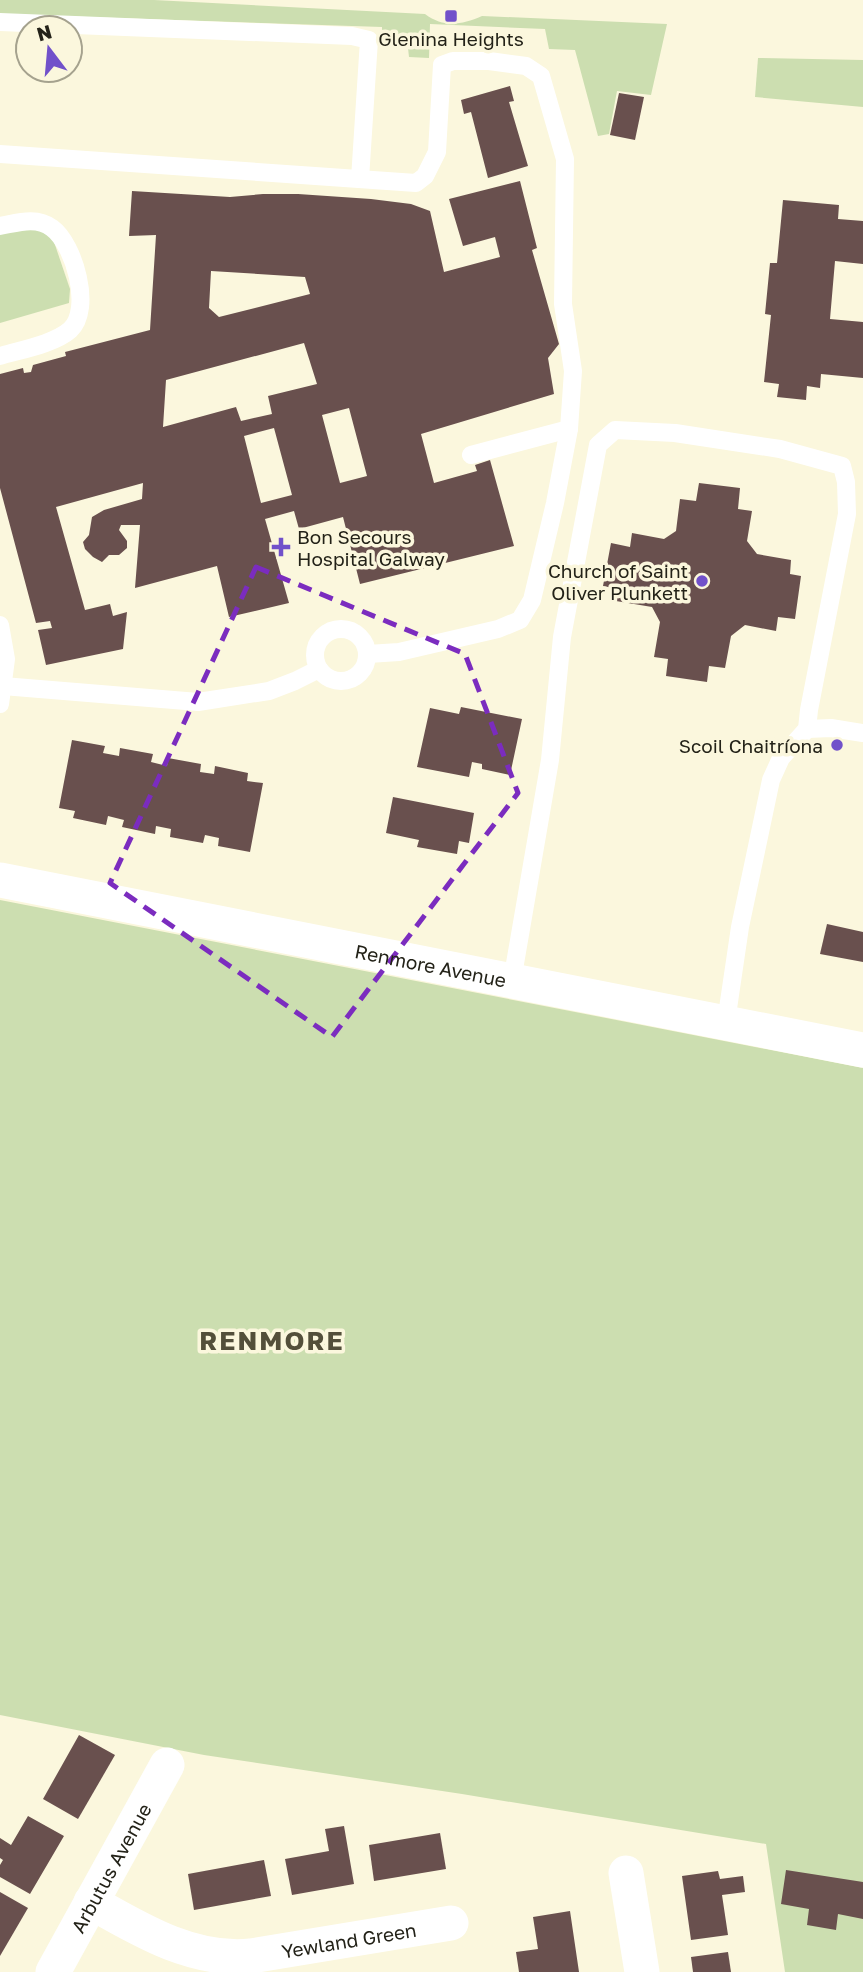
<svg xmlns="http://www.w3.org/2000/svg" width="863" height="1972" font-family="'Golos Text',sans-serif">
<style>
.green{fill:#ccdeb0}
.building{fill:#69504e;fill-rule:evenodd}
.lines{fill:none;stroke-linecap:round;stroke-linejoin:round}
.service{stroke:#fff;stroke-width:18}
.minor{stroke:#fff;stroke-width:35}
.marked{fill:none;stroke:#7b2cbf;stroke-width:5;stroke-dasharray:14 9;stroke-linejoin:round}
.poi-dot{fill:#7151ca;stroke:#fbf7dd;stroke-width:2.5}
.labels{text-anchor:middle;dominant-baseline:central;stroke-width:7;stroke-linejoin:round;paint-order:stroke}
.poi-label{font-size:19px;fill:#232218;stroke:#fbf7dd;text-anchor:end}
.street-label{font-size:19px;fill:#232218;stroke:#fbf7dd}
.district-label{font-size:26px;font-weight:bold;letter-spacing:2px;fill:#534f3a;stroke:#fbf7dd}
</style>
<rect width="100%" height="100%" fill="#fbf7dd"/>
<!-- green -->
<g class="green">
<path d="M 0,0 L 154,0 L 425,14 C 444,28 461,25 482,16 L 667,24 L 651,95 L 617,91 L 609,134 L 598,136 L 575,50 L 549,49 L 545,29 L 430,24 L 429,58 L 409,57 L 408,48 L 385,46 L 382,41 L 382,27 L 0,14 Z"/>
<path d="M 758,58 L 863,60 L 863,107 L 755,97 Z"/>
<path d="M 30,225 L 52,236 L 70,289 L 69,303 L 0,323 L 0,233 Z"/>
<path d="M 0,900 L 863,1068 L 863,1972 L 785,1972 L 766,1844 L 462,1794 L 204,1755 L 0,1715 Z"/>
</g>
<!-- building -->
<g class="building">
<path d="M 510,86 L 514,101 L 509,102 L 528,166 L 488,178 L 471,112 L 464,114 L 461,100 Z"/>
<path d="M 619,93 L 644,97 L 635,140 L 610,135 Z"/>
<path d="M 520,181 L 537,248 L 532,250 L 559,344 L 548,358 L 554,394 L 421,434 L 434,483 L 477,471 L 475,465 L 490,460 L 514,546 L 360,584 L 343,517 L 299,529 L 294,511 L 265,519 L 289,603 L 229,617 L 217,566 L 135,588 L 140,525 L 121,525 L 119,530 L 127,541 L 127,548 L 119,555 L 109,555 L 102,562 L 93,557 L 85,549 L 83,542 L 89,535 L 92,517 L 104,510 L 142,499 L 143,483 L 56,507 L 85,610 L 110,604 L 113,616 L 127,612 L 123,649 L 46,665 L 38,630 L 52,628 L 50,621 L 36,623 L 0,488 L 0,374 L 23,368 L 24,373 L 31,372 L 33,365 L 66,356 L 65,352 L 150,330 L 156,235 L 129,236 L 132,191 L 230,197 L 263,194 L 298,194 L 371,199 L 411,204 L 430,211 L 444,272 L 500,257 L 495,237 L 463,246 L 449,199 ZM 211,271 L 305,277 L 310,294 L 219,317 L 209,308 ZM 304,343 L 317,384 L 268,396 L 272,414 L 241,421 L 236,407 L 163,427 L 166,380 ZM 349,408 L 367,476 L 340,483 L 322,415 ZM 274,428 L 292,495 L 261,503 L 244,436 Z"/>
<path d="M 783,200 L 839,205 L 838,219 L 863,221 L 863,264 L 835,261 L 830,319 L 863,322 L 863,378 L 821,374 L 820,388 L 807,386 L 806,400 L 777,397 L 779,384 L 764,382 L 771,315 L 765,314 L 770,263 L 777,263 Z"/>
<path d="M 699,483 L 740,488 L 738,509 L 752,511 L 747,541 L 757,554 L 791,560 L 790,574 L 801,576 L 795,619 L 778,617 L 776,631 L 745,625 L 731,636 L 725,668 L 709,666 L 707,682 L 666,676 L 668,659 L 654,657 L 660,622 L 652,607 L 616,601 L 618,589 L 603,586 L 611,543 L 630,547 L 632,533 L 664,539 L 676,531 L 680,499 L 696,501 Z"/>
<path d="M 461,707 L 522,719 L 510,775 L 482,769 L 482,764 L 472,762 L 469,777 L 417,767 L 430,708 L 459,714 Z"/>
<path d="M 72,740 L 105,746 L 103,753 L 119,756 L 120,748 L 153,754 L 151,762 L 167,766 L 168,758 L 201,764 L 200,772 L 214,774 L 215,766 L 248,773 L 247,781 L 263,783 L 250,852 L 218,846 L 219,838 L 205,835 L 203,843 L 170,837 L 171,829 L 156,826 L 155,834 L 122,827 L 124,820 L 108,816 L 106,825 L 73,818 L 75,811 L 59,808 Z"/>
<path d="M 393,797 L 474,813 L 469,843 L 459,841 L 457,854 L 417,847 L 419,840 L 386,833 Z"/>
<path d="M 827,924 L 863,932 L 863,962 L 820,954 Z"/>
<path d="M 79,1735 L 115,1755 L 78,1819 L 43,1799 Z"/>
<path d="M 28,1816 L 64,1836 L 30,1894 L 0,1877 L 0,1865 L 3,1860 L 0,1858 L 0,1838 L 11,1845 Z"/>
<path d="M 344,1826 L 354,1884 L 292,1895 L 285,1859 L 329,1851 L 325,1829 Z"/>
<path d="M 440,1833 L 446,1869 L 374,1881 L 369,1845 Z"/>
<path d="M 264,1860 L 271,1896 L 194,1910 L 188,1874 Z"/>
<path d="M 786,1870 L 863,1882 L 863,1919 L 838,1914 L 836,1930 L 807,1925 L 809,1909 L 781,1904 Z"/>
<path d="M 718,1871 L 720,1879 L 743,1876 L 745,1892 L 722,1895 L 728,1935 L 691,1940 L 682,1876 Z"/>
<path d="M 0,1892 L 28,1908 L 0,1956 Z"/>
<path d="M 570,1911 L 579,1972 L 519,1972 L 516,1952 L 538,1949 L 533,1917 Z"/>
<path d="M 728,1952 L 731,1972 L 693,1972 L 691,1957 Z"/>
</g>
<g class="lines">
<!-- service -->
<g class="service">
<path d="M 0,22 L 352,36 L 369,40 L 360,179"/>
<path d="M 0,154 L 416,183 L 425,176 L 437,152 L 442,65 L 453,61 L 489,61 L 526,66 L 541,76 L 565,159 L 563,304 L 573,371 L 569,429 L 555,503 L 532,600 L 520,620 L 498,629 L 399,652 L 368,654"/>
<path d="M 0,226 C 17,223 36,216 52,228 C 74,244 93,309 70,330 C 54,344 20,350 0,356"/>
<path d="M 471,455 L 569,429"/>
<path d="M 0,625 L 6,659 L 0,704"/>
<circle cx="341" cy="655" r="26"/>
<path d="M 3,686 L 198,702 L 269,691 L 295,681 L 319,669"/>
<path d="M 807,729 L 831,728 L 863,733"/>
<path d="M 512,981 L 550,760 L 562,637 L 598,445 L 615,430 L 675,433 L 780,449 L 842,466 L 846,482 L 847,514 L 809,710 L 807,729 L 781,758 L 771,780 L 740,927 L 726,1022"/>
</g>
<!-- minor -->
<g class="minor">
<path id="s1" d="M 0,880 L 863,1050"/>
<path d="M 626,1873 L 642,1972"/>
<path id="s2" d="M 91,1902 C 140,1930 193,1962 251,1956 L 451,1923"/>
<path id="s3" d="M 53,1972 L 167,1765"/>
</g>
</g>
<!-- marked area -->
<path class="marked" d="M 256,567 L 465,654 L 518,793 L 332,1037 L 110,883 Z"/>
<!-- markers -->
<g class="poi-dot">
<rect x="444" y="9" width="14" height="14" rx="3.5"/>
<path d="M277.5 536.5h7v7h7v7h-7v7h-7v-7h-7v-7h7z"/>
<circle cx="702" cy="581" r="7"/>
<circle cx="837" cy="745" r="7"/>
</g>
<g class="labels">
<!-- poi labels -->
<g class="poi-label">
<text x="451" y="38" text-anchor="middle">Glenina Heights</text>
<text x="297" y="536" text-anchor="start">Bon Secours<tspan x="297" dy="22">Hospital Galway</tspan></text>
<text x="688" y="570">Church of Saint<tspan x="688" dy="22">Oliver Plunkett</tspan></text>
<text x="823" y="745">Scoil Chaitríona</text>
</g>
<!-- street labels -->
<g class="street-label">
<text stroke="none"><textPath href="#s1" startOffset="439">Renmore Avenue</textPath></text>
<text stroke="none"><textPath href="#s3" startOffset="119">Arbutus Avenue</textPath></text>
<text stroke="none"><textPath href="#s2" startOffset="271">Yewland Green</textPath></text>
</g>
<!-- district labels -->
<g class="district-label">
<text x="272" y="1340">RENMORE</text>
</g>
</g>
<!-- north arrow -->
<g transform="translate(49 49) rotate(344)"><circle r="33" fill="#fbf7dd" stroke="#a5a28e" stroke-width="2"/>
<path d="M0-5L12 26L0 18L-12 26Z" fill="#7151ca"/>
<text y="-10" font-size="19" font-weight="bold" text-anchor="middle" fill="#232218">N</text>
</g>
</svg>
